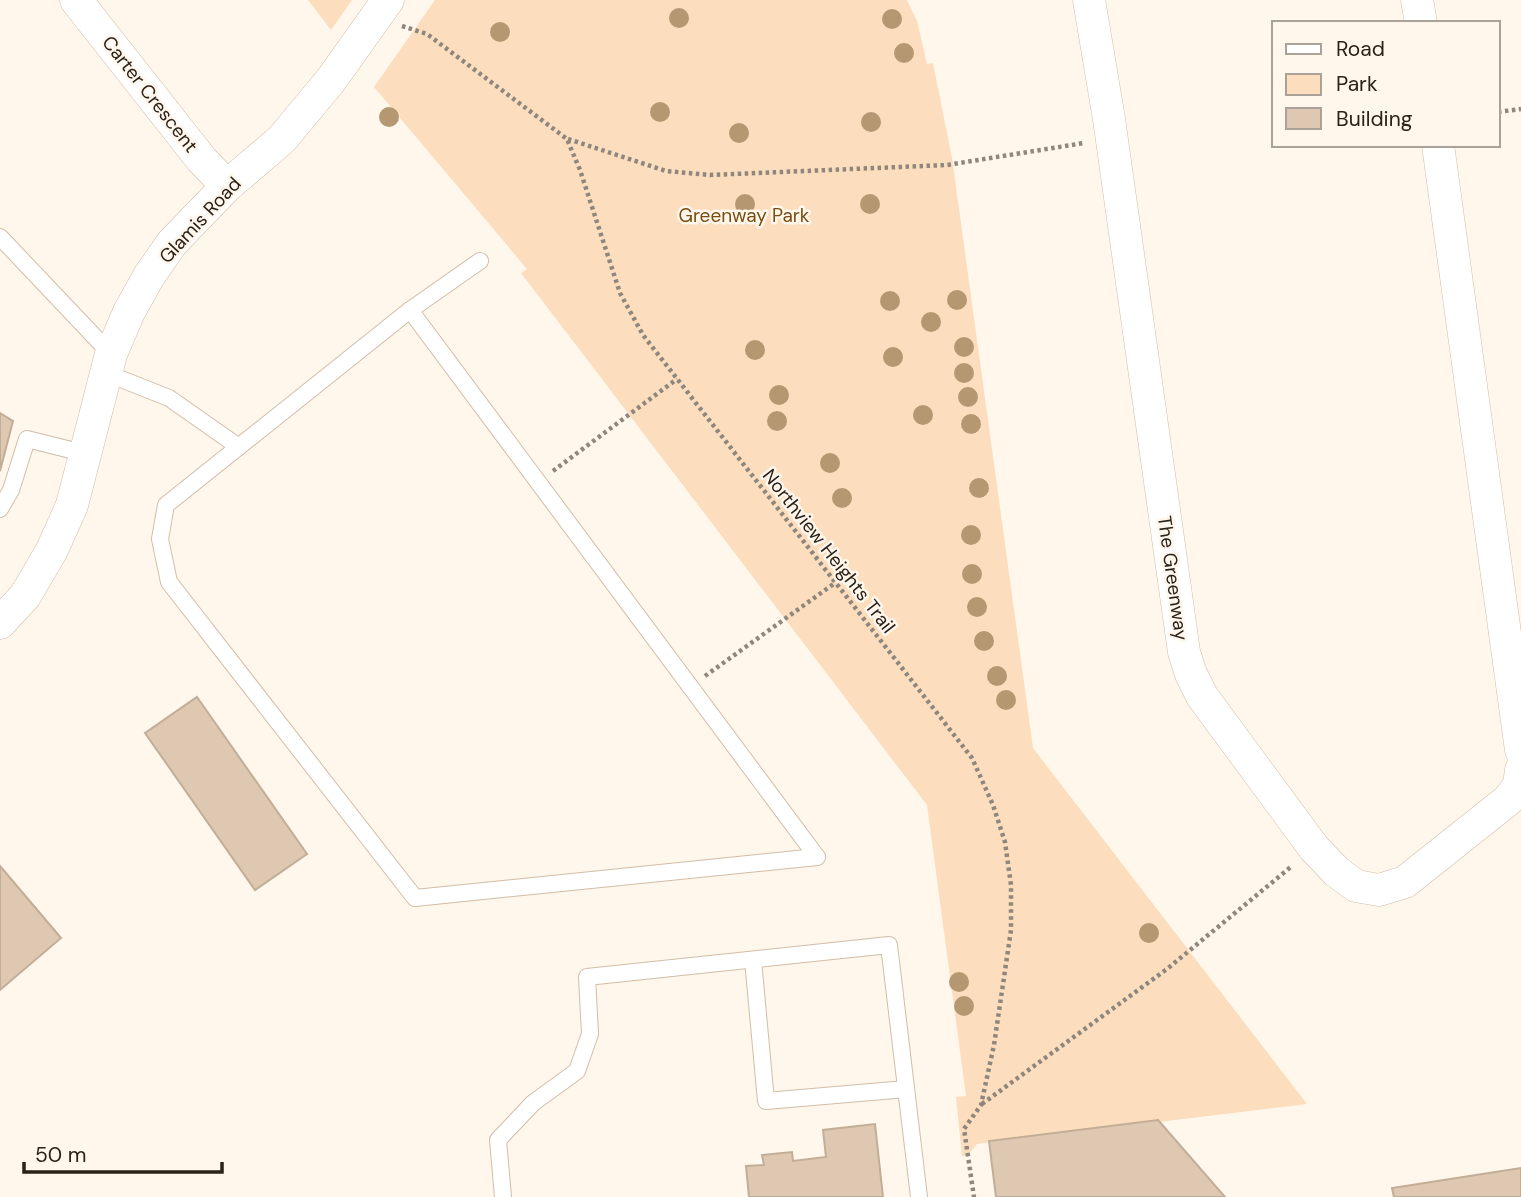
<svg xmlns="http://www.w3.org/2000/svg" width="1521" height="1197" font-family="'DM Sans',sans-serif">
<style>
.green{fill:#fcdebe}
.building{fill:#dec8b2;stroke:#c2ad97;stroke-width:2}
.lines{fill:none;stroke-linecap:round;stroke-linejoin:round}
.service-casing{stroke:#d2bda7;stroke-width:18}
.minor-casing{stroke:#d2bda7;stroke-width:33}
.path{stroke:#8f877d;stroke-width:4.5;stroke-dasharray:3.5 3.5;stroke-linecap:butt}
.service{stroke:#fff;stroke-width:16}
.minor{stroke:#fff;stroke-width:32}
.tree{fill:#b59872}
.labels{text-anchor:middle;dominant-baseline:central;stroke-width:5;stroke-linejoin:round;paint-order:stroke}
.street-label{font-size:19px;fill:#2a2219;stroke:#fff6ec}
.park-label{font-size:19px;fill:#794c0f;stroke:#fff6ec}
</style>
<rect width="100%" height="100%" fill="#fff6ec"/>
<!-- green -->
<g class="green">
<path d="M 308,0 L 352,0 L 331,30 Z"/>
<path d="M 435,0 L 907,0 L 917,21 L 927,64 L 933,63 L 952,158 L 1033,748 L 1307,1104 L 977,1144 L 967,1156 L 962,1156 L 956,1097 L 966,1096 L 927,805 L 521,273 L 527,269 L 374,87 Z"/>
</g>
<!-- building -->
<g class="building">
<path d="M 0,413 L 13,421 L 0,471 Z"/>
<path d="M 197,697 L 307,854 L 255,890 L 145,733 Z"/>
<path d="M 0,866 L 61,938 L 0,990 Z"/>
<path d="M 1158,1120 L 1225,1197 L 996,1197 L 989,1141 Z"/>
<path d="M 875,1124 L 883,1197 L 749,1197 L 746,1166 L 764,1165 L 762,1155 L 792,1152 L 793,1161 L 826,1157 L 823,1130 Z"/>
<path d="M 1521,1168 L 1521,1197 L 1394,1197 L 1392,1188 Z"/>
</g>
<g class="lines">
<!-- service casing -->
<g class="service-casing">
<g id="service">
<path d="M 0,237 L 111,354"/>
<path d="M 480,261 L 410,310 L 166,505 L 160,539 L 169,582 L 415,898 L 817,857"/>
<path d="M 410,310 L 817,857"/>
<path d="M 106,373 L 169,398 L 239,447"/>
<path d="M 0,509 L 11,490 L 27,439 L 87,454"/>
<path d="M 753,960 L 766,1101 L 906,1089"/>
<path d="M 503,1197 L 498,1140 L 533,1103 L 577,1071 L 590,1034 L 587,977 L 889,945 L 919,1197"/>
</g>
</g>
<!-- minor casing -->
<g class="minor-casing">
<g id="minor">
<path d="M 76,0 L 202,160 L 227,186"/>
<path d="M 1089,0 L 1109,119 L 1184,652 L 1191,674 L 1202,696 L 1314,848 L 1337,872 L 1356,886 L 1379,890 L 1405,882 L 1508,800 L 1519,785 L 1521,770"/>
<path d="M 1417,0 L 1421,23"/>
<path d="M 1438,145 L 1521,750"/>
<path d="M 0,623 L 25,596 L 52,550 L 72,505 L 111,354 L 129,312 L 149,276 L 172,243 L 227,186 L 282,139 L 331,80 L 388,0"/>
</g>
</g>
<!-- path -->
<g class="path">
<path d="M 402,26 L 427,34 L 567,139 L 580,170 L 620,293 L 643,335 L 972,758 L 993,805 L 1005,842 L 1011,885 L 1011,930 L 994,1045 L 981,1105 L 964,1129 L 974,1197"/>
<path d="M 1498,112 L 1521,109"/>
<path d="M 568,139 L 666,171 L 710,175 L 947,165 L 1084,143"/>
<path d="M 553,471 L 677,379"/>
<path d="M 705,676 L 835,583"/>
<path d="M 982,1104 L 1167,969 L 1292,866"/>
</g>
<!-- service -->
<use href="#service" class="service"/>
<!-- minor -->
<use href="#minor" class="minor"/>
</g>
<!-- trees -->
<g class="tree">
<circle cx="679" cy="18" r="10"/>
<circle cx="892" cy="19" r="10"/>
<circle cx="500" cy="32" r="10"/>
<circle cx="904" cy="53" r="10"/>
<circle cx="660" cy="112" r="10"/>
<circle cx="389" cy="117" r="10"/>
<circle cx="871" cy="122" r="10"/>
<circle cx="739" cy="133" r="10"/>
<circle cx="745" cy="204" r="10"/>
<circle cx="870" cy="204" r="10"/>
<circle cx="957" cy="300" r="10"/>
<circle cx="890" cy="301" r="10"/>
<circle cx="931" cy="322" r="10"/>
<circle cx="964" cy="347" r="10"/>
<circle cx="755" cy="350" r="10"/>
<circle cx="893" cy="357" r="10"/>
<circle cx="964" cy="373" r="10"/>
<circle cx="779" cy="395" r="10"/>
<circle cx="968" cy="397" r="10"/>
<circle cx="923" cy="415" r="10"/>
<circle cx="777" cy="421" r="10"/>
<circle cx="971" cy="424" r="10"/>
<circle cx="830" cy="463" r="10"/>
<circle cx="979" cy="488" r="10"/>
<circle cx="842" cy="498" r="10"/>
<circle cx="971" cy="535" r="10"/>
<circle cx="972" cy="574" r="10"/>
<circle cx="977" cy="607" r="10"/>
<circle cx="984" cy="641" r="10"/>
<circle cx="997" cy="676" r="10"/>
<circle cx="1006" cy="700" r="10"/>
<circle cx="1149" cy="933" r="10"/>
<circle cx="959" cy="982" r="10"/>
<circle cx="964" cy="1006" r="10"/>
</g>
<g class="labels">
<!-- street labels -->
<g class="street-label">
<text transform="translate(150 94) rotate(52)">Carter Crescent</text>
<text transform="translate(200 220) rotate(-47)">Glamis Road</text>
<text transform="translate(829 551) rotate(52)">Northview Heights Trail</text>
<text transform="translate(1173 578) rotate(82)">The Greenway</text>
</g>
<!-- park labels -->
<g class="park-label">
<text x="744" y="215">Greenway Park</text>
</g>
</g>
<!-- legend -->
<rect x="1272" y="21" width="228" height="126" fill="#fff6ec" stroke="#aaa198" stroke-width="2"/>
<rect x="1286" y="44" width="35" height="10" fill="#ffffff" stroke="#aaa198" stroke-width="2"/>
<text x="1336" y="56" font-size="21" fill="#2a2219">Road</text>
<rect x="1286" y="74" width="35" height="21" fill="#fcdebe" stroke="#aaa198" stroke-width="2"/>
<text x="1336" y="91" font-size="21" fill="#2a2219">Park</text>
<rect x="1286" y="108" width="35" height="21" fill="#dec8b2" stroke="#aaa198" stroke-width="2"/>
<text x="1336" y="126" font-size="21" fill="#2a2219">Building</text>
<!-- scale -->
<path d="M24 1162v10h198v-10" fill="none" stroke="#2a2219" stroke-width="3.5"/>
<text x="35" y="1162" font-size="21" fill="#2a2219" stroke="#fff6ec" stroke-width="5" paint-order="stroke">50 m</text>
</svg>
